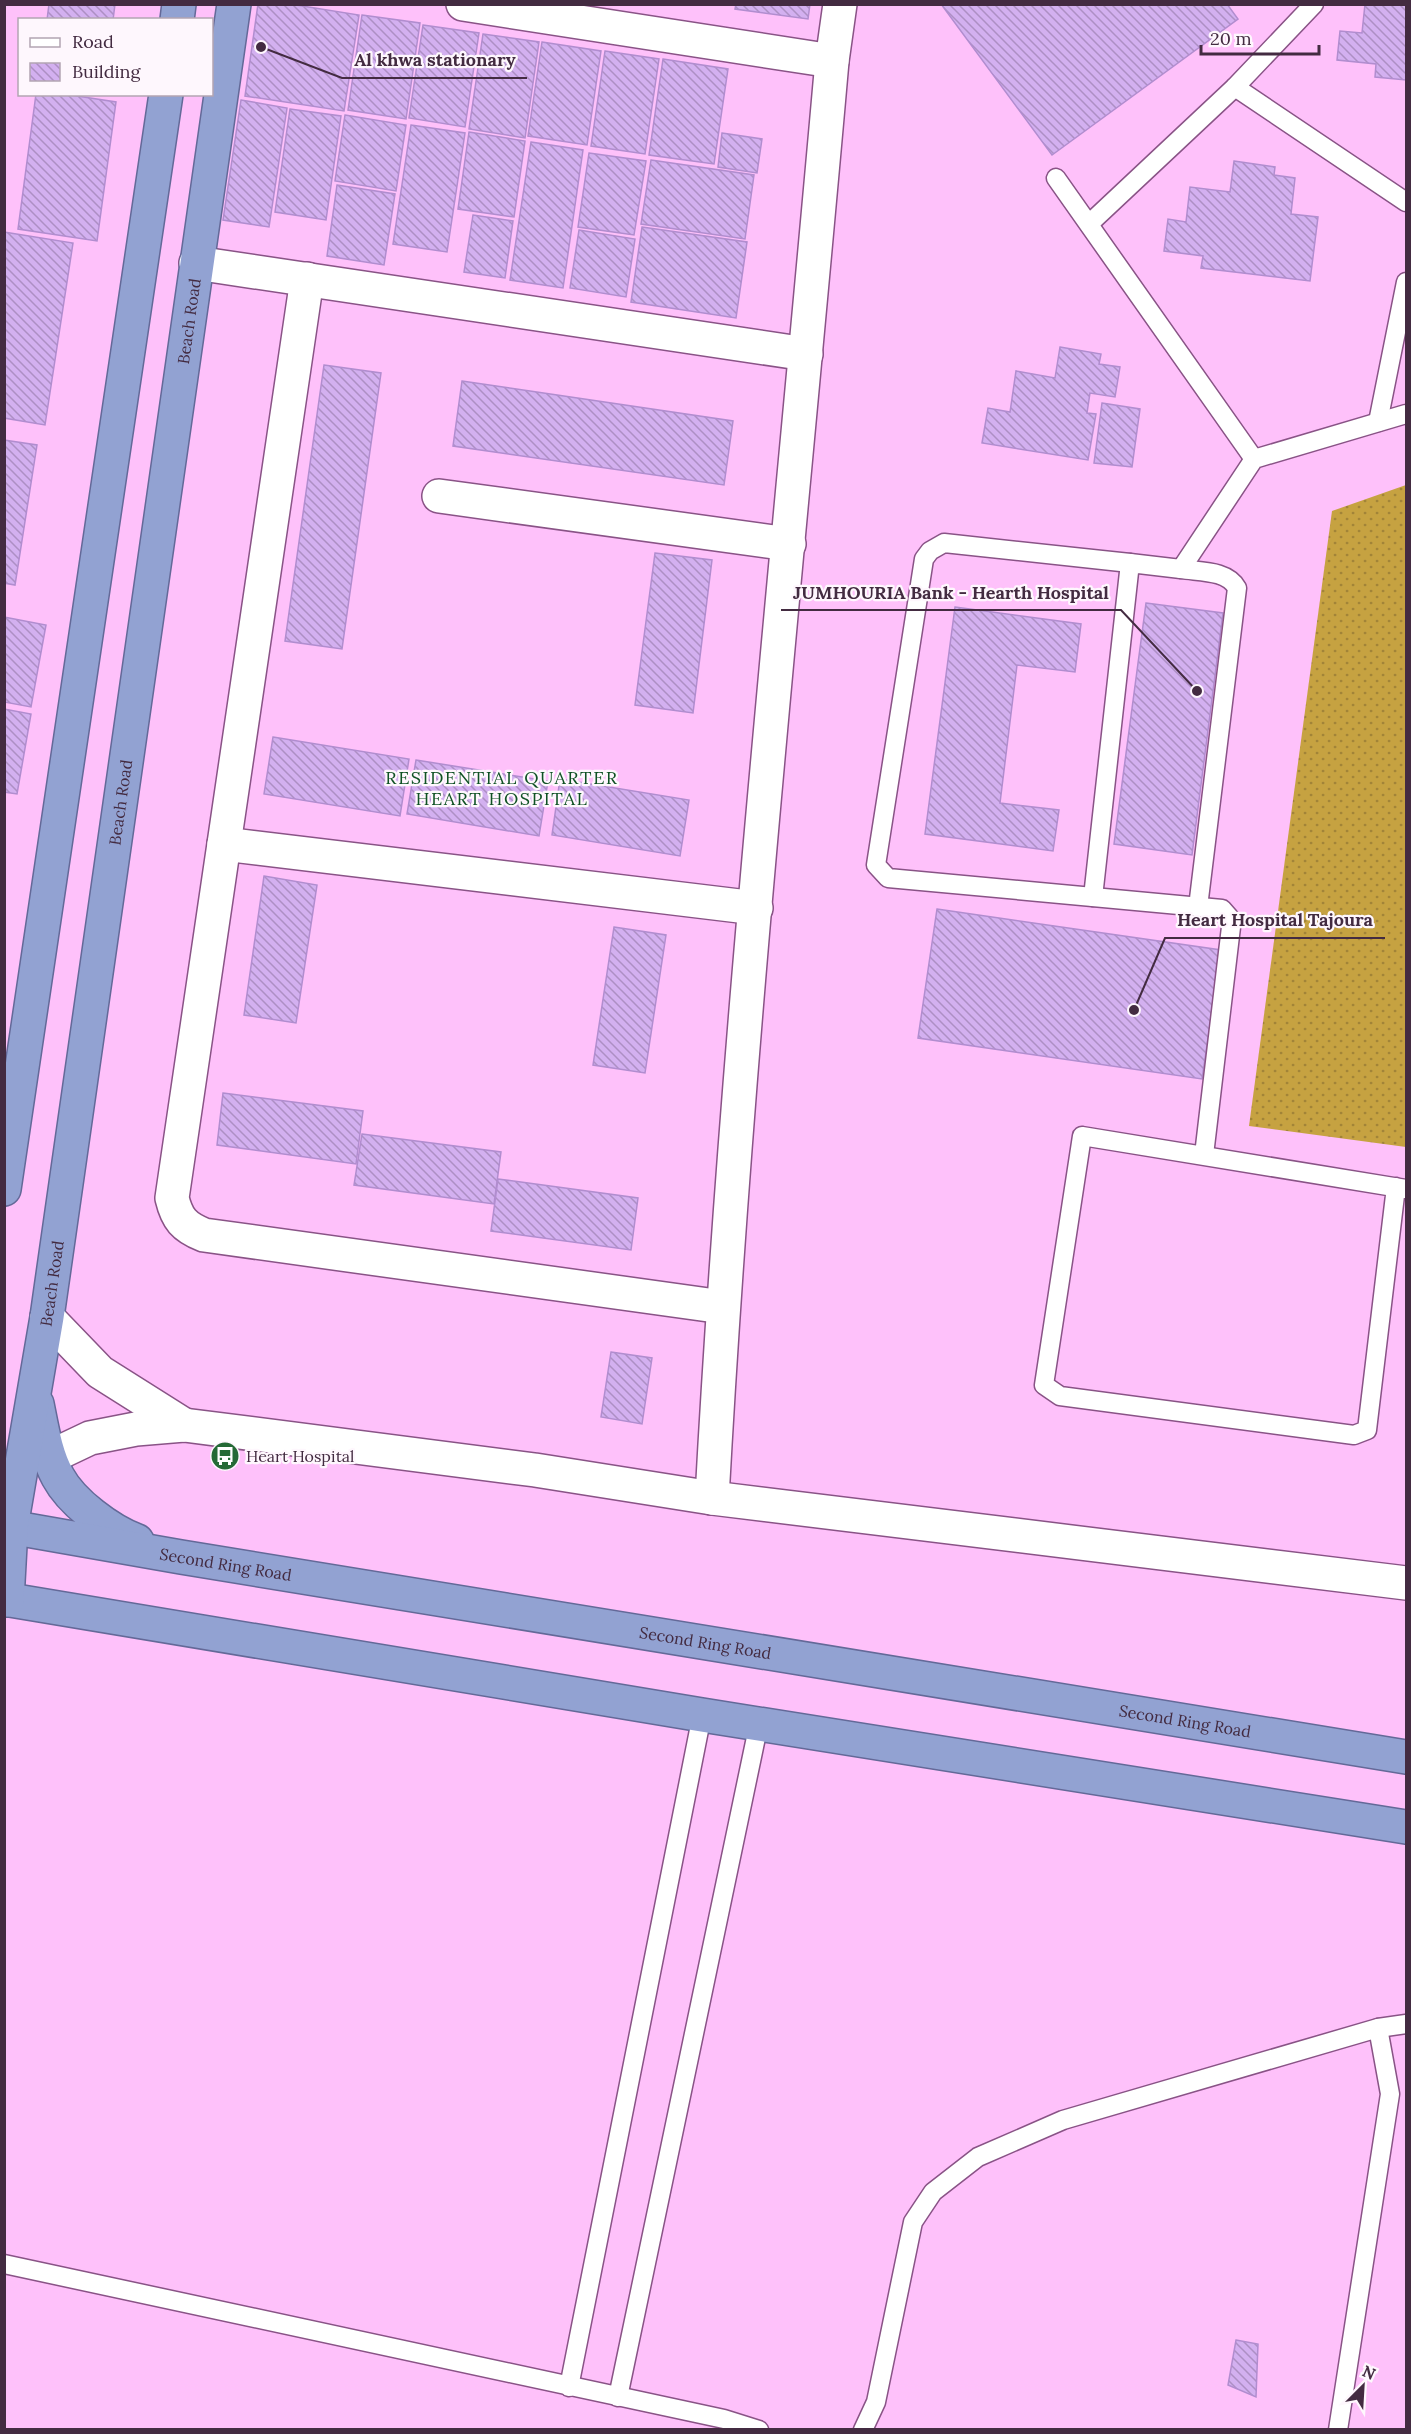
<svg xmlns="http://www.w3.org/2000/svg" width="1411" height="2434" font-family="Lora,serif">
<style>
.grass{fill:url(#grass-dots)}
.building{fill:url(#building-back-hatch);stroke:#b18dcf;stroke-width:1.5}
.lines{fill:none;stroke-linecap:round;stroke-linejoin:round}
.service-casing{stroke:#895386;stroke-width:21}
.minor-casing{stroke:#895386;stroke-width:36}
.trunk-casing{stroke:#646998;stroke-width:36}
.service{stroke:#fff;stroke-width:18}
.minor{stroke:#fff;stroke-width:33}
.trunk{stroke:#92a2d2;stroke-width:33}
.labels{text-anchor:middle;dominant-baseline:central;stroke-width:4.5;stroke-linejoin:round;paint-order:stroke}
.street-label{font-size:16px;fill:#432b41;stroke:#fef7fd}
.poi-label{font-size:16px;fill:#432b41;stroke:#fef7fd;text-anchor:start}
.neighbourhood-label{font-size:18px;letter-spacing:1.5px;fill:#0f5224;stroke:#fef7fd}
.leader{fill:none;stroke:#432b41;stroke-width:2}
.callout-dot{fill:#432b41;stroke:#fef7fd;stroke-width:2}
.callout-label{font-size:18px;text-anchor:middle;font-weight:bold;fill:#432b41;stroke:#fef7fd;stroke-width:4.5;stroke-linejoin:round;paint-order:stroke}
</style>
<defs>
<pattern id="grass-dots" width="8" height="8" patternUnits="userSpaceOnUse" patternTransform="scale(1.5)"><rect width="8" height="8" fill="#c6a241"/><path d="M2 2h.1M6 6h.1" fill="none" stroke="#a28438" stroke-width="1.8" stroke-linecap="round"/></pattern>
<pattern id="building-back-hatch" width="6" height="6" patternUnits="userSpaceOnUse" patternTransform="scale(1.5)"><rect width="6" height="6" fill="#d3b0f0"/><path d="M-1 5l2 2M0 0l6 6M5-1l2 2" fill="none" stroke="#ad8fc4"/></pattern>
</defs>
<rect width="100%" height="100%" fill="#fec1fa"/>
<!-- grass -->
<path class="grass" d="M 1406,485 L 1406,1147 L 1249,1126 L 1332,511 Z"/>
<!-- building -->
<g class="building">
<path d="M 49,4 L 115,4 L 113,20 L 47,20 Z"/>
<path d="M 258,4 L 290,4 L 359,15 L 344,111 L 245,96 Z"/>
<path d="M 736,4 L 810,4 L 808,19 L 735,9 Z"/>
<path d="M 941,4 L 1227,4 L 1238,19 L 1052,155 Z"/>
<path d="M 1365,4 L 1406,4 L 1406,80 L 1375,77 L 1376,64 L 1337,60 L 1340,31 L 1362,33 Z"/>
<path d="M 362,15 L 420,23 L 406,119 L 348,110 Z"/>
<path d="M 423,25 L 479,33 L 465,127 L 409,118 Z"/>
<path d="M 483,34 L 539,42 L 525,138 L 469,129 Z"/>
<path d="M 542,42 L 601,51 L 587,145 L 528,136 Z"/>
<path d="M 605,51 L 659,59 L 645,154 L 591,146 Z"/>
<path d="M 663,59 L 728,69 L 714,164 L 649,155 Z"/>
<path d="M 36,94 L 64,94 L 116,102 L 97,241 L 18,229 Z"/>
<path d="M 241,100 L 287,108 L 269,227 L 223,220 Z"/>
<path d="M 290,109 L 341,116 L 326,220 L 275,212 Z"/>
<path d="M 345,115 L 406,125 L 396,191 L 335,181 Z"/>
<path d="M 411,125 L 465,133 L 447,252 L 393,244 Z"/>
<path d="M 469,132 L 525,141 L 514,217 L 458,209 Z"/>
<path d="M 722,133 L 762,139 L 757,173 L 718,167 Z"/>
<path d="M 531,142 L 583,150 L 563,288 L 510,280 Z"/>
<path d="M 589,153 L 646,161 L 634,235 L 578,227 Z"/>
<path d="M 651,160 L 754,175 L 745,239 L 641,224 Z"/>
<path d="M 1234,161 L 1275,167 L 1274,175 L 1295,178 L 1291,214 L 1318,217 L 1310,281 L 1201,268 L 1203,256 L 1164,251 L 1168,219 L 1186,222 L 1190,187 L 1230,192 Z"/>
<path d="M 337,185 L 395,194 L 384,265 L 327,256 Z"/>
<path d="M 473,215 L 513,221 L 505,278 L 464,272 Z"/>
<path d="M 642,227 L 747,242 L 736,318 L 631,302 Z"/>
<path d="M 579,230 L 635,239 L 626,297 L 570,288 Z"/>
<path d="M 4,232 L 73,243 L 45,425 L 4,418 Z"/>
<path d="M 1060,347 L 1101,354 L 1099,364 L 1120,367 L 1115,397 L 1090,393 L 1087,413 L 1096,414 L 1088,460 L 982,443 L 988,408 L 1010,412 L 1016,371 L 1055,378 Z"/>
<path d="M 324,365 L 381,373 L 342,649 L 285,641 Z"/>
<path d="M 462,381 L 733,421 L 724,485 L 453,446 Z"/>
<path d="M 1102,403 L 1140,409 L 1132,467 L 1094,463 Z"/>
<path d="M 4,440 L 37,445 L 15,585 L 4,583 Z"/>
<path d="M 655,553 L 712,560 L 693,713 L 635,705 Z"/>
<path d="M 1146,603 L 1223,613 L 1192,855 L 1114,844 Z"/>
<path d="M 955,607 L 1081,624 L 1075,672 L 1017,665 L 1000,803 L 1059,810 L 1053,851 L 925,834 Z"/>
<path d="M 4,617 L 46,625 L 31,707 L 4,702 Z"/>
<path d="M 4,709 L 31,714 L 17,794 L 4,792 Z"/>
<path d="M 273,737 L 409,759 L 400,816 L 264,794 Z"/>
<path d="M 416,760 L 548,781 L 539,836 L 407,814 Z"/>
<path d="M 560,779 L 689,800 L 680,856 L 552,835 Z"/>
<path d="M 264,876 L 317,885 L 296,1023 L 244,1015 Z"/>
<path d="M 937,909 L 1221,950 L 1202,1079 L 918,1038 Z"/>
<path d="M 614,927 L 666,935 L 645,1073 L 593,1065 Z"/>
<path d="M 223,1093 L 363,1111 L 356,1164 L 217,1145 Z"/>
<path d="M 362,1134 L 501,1152 L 494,1204 L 354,1185 Z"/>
<path d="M 498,1179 L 638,1198 L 631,1250 L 491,1231 Z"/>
<path d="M 611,1352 L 652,1358 L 642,1424 L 601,1417 Z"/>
<path d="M 1236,2340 L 1258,2344 L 1256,2397 L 1228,2385 Z"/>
</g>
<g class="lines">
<!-- service casing -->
<g class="service-casing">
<g id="service">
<path d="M 1314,4 L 1235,87 L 1406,202"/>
<path d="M 1056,178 L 1254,459"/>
<path d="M 1089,224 L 1235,87"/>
<path d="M 1378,422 L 1406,282"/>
<path d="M 1130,563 L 944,543 L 930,551 L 924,559 L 876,865 L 888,878 L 1222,909 L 1229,917 L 1231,927 L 1204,1155"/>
<path d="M 1181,569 C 1200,572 1227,570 1237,588 L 1198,907"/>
<path d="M 1093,897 L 1130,563 L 1181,569 L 1254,459 L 1406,414"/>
<path d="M 1396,1187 L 1367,1430 L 1354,1435 L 1060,1396 L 1044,1385 L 1082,1136 L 1406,1189"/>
<path d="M 4,2264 L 724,2419 L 759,2430"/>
<path d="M 569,2387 L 702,1715"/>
<path d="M 618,2397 L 759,1723"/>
<path d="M 863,2430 L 876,2402 L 913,2222 L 933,2192 L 978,2157 L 1063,2120 L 1378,2028 L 1406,2024"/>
<path d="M 1338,2430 L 1390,2094 L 1378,2028"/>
</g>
</g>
<!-- minor casing -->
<g class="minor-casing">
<g id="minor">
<path d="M 463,4 L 832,61"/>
<path d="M 196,263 L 806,354"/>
<path d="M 307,279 L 172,1198 C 177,1219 184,1227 204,1235 L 723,1307"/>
<path d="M 439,496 L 789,544"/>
<path d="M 224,844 L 756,908"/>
<path d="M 47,1317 L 100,1372 L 184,1425"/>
<path d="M 50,1457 L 90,1438 L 136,1429 L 184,1425 L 535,1470 L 712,1498 L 1406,1583"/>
<path d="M 712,1498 C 738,1018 790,540 832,61 L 840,4"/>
</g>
</g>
<!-- trunk casing -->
<g class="trunk-casing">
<g id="trunk">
<path d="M 177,20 L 179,4"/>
<path d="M 4,1189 L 166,94"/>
<path d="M 37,1404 C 42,1429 46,1455 58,1477 C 72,1503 110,1531 137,1541"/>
<path id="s1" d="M 4,1526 L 181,1557 L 1406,1757"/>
<path d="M 4,1599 L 702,1715 L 1406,1827"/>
<path id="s2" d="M 7,1600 L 11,1527 L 47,1317 L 234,4"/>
</g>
</g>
<!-- service -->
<use href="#service" class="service"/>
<!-- minor -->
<use href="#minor" class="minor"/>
<!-- trunk -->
<use href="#trunk" class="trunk"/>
</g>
<!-- icons -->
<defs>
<g id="bus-disc" transform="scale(1.5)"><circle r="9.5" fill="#256a36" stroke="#fef7fd"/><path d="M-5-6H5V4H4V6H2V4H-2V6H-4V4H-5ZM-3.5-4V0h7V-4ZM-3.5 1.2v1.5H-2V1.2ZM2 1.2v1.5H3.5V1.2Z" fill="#fff"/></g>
</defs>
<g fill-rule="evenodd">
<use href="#bus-disc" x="225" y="1456"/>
</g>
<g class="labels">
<!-- street labels -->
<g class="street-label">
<text stroke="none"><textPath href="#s2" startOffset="1292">Beach Road</textPath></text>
<text stroke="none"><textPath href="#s2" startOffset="806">Beach Road</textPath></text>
<text stroke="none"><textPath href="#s2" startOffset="320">Beach Road</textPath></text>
<text stroke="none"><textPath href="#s1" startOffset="225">Second Ring Road</textPath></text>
<text stroke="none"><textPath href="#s1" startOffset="711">Second Ring Road</textPath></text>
<text stroke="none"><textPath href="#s1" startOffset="1197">Second Ring Road</textPath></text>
</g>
<!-- poi labels -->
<g class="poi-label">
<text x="246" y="1456">Heart Hospital</text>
</g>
<!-- neighbourhood labels -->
<g class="neighbourhood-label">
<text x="502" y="777">RESIDENTIAL QUARTER<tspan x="502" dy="21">HEART HOSPITAL</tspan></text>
</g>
</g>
<!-- callouts -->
<path class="leader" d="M261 47L342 78H527M1197 691L1121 610H781M1134 1010L1165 938H1385"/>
<g class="callout-dot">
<circle cx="261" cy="47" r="6"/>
<circle cx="1197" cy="691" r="6"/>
<circle cx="1134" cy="1010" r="6"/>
</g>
<g class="callout-label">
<text x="435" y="66">Al khwa stationary</text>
<text x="951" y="599">JUMHOURIA Bank - Hearth Hospital</text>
<text x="1275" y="926">Heart Hospital Tajoura</text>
</g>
<!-- border -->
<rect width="1411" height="2434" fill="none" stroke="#432b41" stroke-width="12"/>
<!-- legend -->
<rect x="18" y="18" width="195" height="78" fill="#fef7fd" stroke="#b3a5b2" stroke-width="1.5"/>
<rect x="30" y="38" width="30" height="9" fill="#ffffff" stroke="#b3a5b2" stroke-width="1.5"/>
<text x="72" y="48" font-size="18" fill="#432b41">Road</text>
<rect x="30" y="63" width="30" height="18" fill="url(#building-back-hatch)" stroke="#b3a5b2" stroke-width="1.5"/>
<text x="72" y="78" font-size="18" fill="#432b41">Building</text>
<!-- north arrow -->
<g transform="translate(1363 2386) rotate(24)" stroke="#fef7fd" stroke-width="4.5" paint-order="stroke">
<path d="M0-4.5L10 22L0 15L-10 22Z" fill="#432b41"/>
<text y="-9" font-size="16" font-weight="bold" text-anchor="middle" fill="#432b41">N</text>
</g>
<!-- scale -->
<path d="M1201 45v9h118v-9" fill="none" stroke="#432b41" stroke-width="3"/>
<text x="1210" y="45" font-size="18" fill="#432b41" stroke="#fef7fd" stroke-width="4.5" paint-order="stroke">20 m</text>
</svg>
